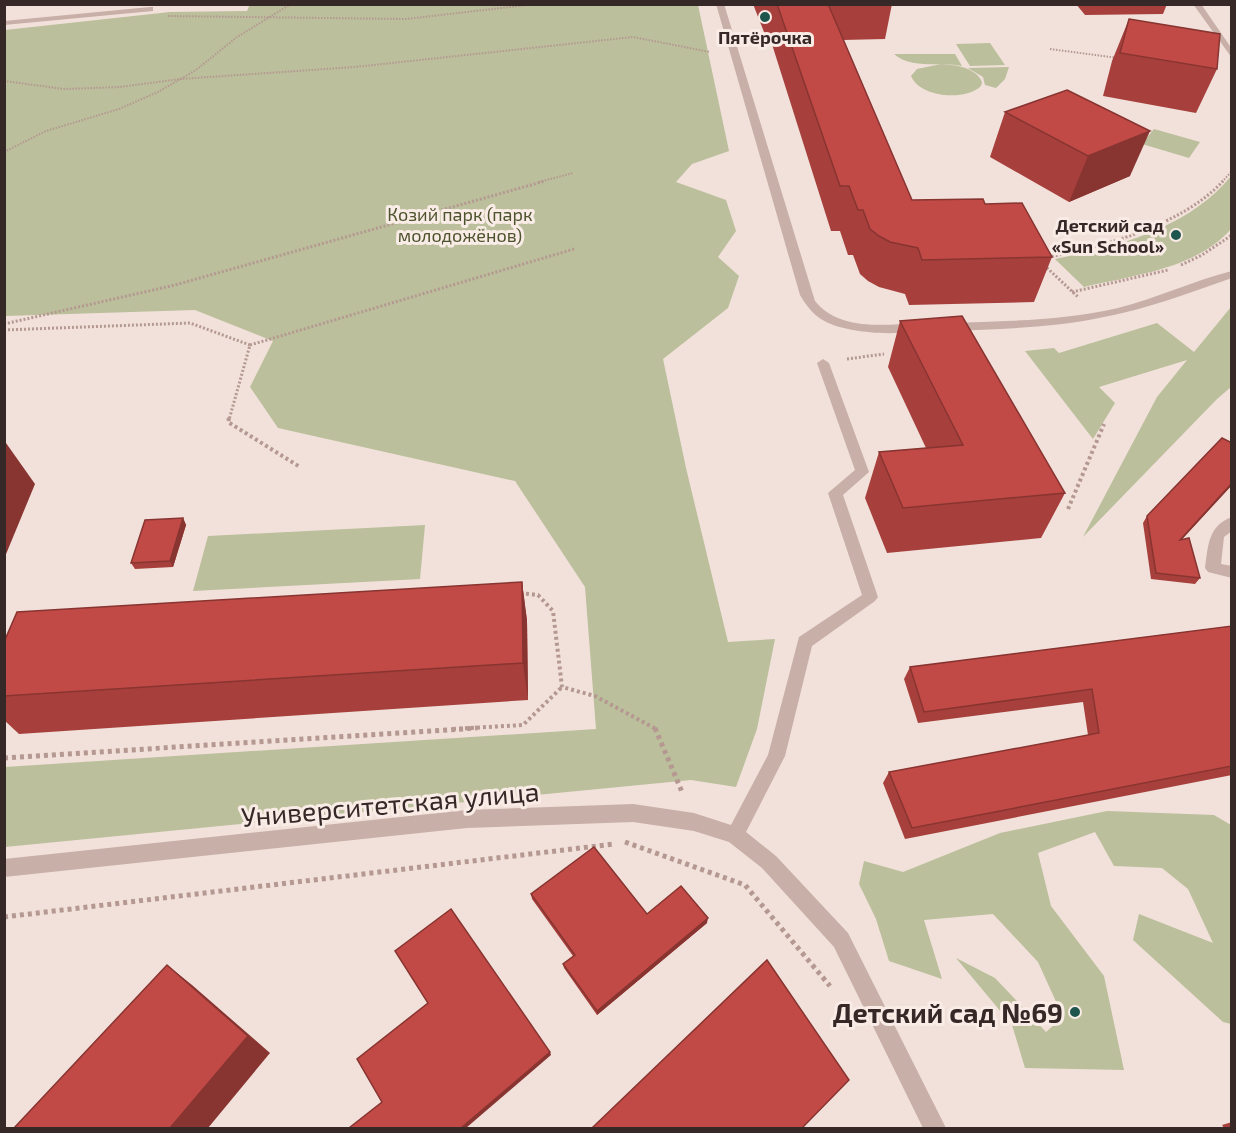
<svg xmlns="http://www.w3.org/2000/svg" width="1236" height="1133" font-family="'Exo 2',sans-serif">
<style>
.green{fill:#bbbf9b}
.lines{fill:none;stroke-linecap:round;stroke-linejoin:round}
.path-far3{stroke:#b49891;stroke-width:2;stroke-dasharray:1.5 1.5;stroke-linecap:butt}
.path-far2{stroke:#b49891;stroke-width:3;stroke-dasharray:2 2;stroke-linecap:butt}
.path-far1{stroke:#b49891;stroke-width:4;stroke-dasharray:3 3;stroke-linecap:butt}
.path{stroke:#b49891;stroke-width:5;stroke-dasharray:4 4;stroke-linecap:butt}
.minor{fill:#c8afa7;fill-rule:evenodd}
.wall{fill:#a7403c}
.shaded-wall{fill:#883431}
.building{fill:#c24a46;stroke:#883431;stroke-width:1.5}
.poi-dot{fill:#1e554d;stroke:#f9ece6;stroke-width:2}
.labels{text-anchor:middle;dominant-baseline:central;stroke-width:6;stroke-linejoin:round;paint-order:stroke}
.far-poi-label{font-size:18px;font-weight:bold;fill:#352827;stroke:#f9ece6}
.far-park-label{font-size:18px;fill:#4c522c;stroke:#f9ece6}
.near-street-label{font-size:27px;fill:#352827;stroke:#f9ece6}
.near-poi-label{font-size:27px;font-weight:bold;fill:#352827;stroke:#f9ece6;text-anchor:end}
</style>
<rect width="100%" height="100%" fill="#f1e1da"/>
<!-- green -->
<g class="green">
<path d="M 250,4 L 698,5 L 729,151 L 692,164 L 676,182 L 726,200 L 736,231 L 718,257 L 739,276 L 728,308 L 663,359 L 686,468 L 728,642 L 775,639 L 757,729 L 736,787 L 691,780 L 5,847 L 5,767 L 596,729 L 585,587 L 515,481 L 278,428 L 250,387 L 273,341 L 195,310 L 5,316 L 5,30 L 170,12 L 247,11 Z"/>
<path d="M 990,43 L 1005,65 L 970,66 L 956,44 Z"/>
<path d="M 894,54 L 955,54 L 962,66 C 940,61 912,70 894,54 Z"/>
<path d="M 941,64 C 956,65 975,67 982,82 L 981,86 C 966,101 920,98 911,76 L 917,69 Z"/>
<path d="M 1009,67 L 1005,79 L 996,88 L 985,85 L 983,77 L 968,68 Z"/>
<path d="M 1154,129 L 1200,142 L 1189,158 L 1142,144 Z"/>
<path d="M 1231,176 L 1231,229 C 1196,269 1134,275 1084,287 L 1055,259 C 1118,247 1190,227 1231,176 Z"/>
<path d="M 1231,307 L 1231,387 L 1217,399 L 1083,537 L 1157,397 L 1187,360 L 1099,387 L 1115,403 L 1093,439 L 1025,351 L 1054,348 L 1059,353 L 1157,323 L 1194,352 Z"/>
<path d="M 425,525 L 420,579 L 193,591 L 208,536 Z"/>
<path d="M 1107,811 L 1214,815 L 1231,825 L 1231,1024 L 1223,1022 L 1133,940 L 1139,914 L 1213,943 L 1188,889 L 1162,868 L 1114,866 L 1095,832 L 1038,853 L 1051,906 L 1104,976 L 1124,1070 L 1025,1068 L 1012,1025 L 956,958 L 995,978 L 1046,1032 L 1063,1017 L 1038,962 L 993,914 L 924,920 L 942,979 L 889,961 L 876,919 L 859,884 L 864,861 L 903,872 L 1000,833 Z"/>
</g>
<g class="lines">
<!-- path-far3 -->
<g class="path-far3">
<path d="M 168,16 L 406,19 L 536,4"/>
<path d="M 1050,49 L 1118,58"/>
<path d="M 4,81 L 64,89 L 120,87 L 180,79 L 355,67 L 633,37 L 710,52"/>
<path d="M 4,152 L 46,131 L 119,109 L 158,92 L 196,70 L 237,37 L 291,4"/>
<path d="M 539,182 L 573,173"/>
<path d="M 1222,182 L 1232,171"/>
</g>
<!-- path-far2 -->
<g class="path-far2">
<path d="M 1048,257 C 1104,247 1184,224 1223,181"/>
<path d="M 1044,265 L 1078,297"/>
<path d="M 1181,265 L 1202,255 L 1232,235"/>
<path d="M 1072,292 L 1168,270"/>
<path d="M 4,324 L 175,285 L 545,181"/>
<path d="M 4,330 L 190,323 L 250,345 L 229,420"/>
<path d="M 250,345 L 574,249"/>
<path d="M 847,359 L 884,354"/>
</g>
<!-- path-far1 -->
<g class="path-far1">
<path d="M 229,418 L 228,422 L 300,467"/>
<path d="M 1068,509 L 1104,424"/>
<path d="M 520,593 L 538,595 L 553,611 L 562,687 L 595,696 L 656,729"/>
<path d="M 453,729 L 523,725 L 562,687"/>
</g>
<!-- path -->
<g class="path">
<path d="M 655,728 L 682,792"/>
<path d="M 4,758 L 477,728"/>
<path d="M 625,842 L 745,885 L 830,986"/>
<path d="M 4,917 L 614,844"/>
</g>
<!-- minor -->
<g class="minor">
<path d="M 716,4 L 724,4 L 815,301 C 839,331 884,325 918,323 L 922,324 L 922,330 C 897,336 844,334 821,319 C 812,313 806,305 800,295 Z"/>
<path d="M 1193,4 L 1201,4 L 1232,49 L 1232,58 Z"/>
<path d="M 150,7 L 153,7 L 153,11 L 4,25 L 4,21 Z"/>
<path d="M 1232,271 L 1232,278 C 1188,293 1145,310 1099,318 C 1050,328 999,329 948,331 L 942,327 L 948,323 C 1005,321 1062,321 1118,308 C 1157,298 1193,281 1232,271 Z"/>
<path d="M 823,359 L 829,363 L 869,472 L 843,495 L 878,597 L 875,601 L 812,646 L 785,756 L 746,832 L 776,856 L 848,933 L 946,1128 L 923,1128 L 834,947 L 762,868 L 729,842 L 694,831 L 633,822 L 467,828 L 4,877 L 4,859 L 467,810 L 633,804 L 694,813 L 731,825 L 768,755 L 799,637 L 862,595 L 828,493 L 855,470 L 817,363 Z"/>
<path d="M 1232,517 L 1232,531 L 1224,537 L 1221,564 L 1232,566 L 1232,578 L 1208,572 L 1205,568 C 1208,547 1208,525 1232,517 Z"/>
</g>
</g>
<!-- wall -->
<g class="wall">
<path d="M 753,4 L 892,4 L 885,39 L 843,40 L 912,200 L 985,204 L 1052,257 L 1034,302 L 909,305 L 905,294 L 879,287 L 868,281 L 860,274 L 853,255 L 848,255 L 840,231 L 831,231 L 770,38 L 764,32 Z"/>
<path d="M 1076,4 L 1167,4 L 1163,14 L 1085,15 Z"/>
<path d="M 1129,19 L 1217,69 L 1196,113 L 1103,96 L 1112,61 Z"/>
<path d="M 1005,112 L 1130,176 L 1069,202 L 990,157 Z"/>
<path d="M 900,321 L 1065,493 L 1041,538 L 887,553 L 865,498 L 879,452 L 926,448 L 888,367 Z"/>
<path d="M 1232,485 L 1181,540 L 1200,578 L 1195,584 L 1151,579 L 1143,523 L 1147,516 Z"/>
<path d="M 183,518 L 186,525 L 173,567 L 135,569 L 131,563 Z"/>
<path d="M 522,582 L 527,621 L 528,700 L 19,734 L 4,720 L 4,642 Z"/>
<path d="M 1232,626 L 1232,775 L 905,839 L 883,783 L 889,772 L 1088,735 L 1083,702 L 918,723 L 904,679 L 910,667 Z"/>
<path d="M 531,894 L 647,914 L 707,923 L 597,1015 L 564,968 L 563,964 L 573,956 L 532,899 Z"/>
<path d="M 1232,1122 L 1232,1128 L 1224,1128 L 1222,1125 Z"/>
</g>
<!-- shaded-wall -->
<g class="shaded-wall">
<path d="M 1150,131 L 1130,176 L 1069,202 L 1088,156 Z"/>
<path d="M 6,443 L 35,484 L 4,559 L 4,447 Z"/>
<path d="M 1232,483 L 1232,485 L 1175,547 L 1180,540 Z"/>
<path d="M 183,518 L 186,525 L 173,567 L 170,561 Z"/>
<path d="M 522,582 L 527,621 L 528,700 L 523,663 Z"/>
<path d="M 708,918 L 707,923 L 597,1015 L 597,1011 Z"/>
<path d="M 167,965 L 192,985 L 270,1053 L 208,1128 L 170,1128 Z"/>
<path d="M 550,1052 L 551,1055 L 466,1128 L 461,1128 Z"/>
</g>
<!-- building -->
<g class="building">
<path d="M 777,4 L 828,4 L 912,200 L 983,199 L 985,204 L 1022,203 L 1052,257 L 922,260 L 918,248 L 890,242 L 879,236 L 870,229 L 863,210 L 858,210 L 849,186 L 840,186 Z"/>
<path d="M 1129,19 L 1220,34 L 1217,69 L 1120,53 Z"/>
<path d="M 1067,90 L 1150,131 L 1088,156 L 1005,112 Z"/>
<path d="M 962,316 L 1065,493 L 903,508 L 879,452 L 963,445 L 900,321 Z"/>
<path d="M 1222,438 L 1232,443 L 1232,483 L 1180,540 L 1189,538 L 1200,578 L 1156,573 L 1147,516 Z"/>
<path d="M 183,518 L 170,561 L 131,563 L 145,520 Z"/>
<path d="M 522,582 L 523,663 L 4,696 L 4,642 L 17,612 Z"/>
<path d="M 1232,626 L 1232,766 L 912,828 L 889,772 L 1099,733 L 1092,689 L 924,712 L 910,667 Z"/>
<path d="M 594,847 L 647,914 L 681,886 L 708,918 L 597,1011 L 563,964 L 575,955 L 531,894 Z"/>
<path d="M 451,909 L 550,1052 L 461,1128 L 349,1128 L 382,1102 L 357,1059 L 428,1003 L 395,951 Z"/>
<path d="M 767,960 L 849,1080 L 802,1128 L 592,1128 Z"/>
<path d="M 167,965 L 248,1036 L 170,1128 L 14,1128 Z"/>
</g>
<!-- markers -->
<g class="poi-dot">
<circle cx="765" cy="17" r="6"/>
<circle cx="1176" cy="235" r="6"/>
<circle cx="1075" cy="1012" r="6"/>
</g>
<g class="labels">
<!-- far-poi labels -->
<g class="far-poi-label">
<text x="765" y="37">Пятёрочка</text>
<text x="1164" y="225" text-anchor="end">Детский сад<tspan x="1164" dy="21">«Sun School»</tspan></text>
</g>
<!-- far-park labels -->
<g class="far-park-label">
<text x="460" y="214">Козий парк (парк<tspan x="460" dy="21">молодожёнов)</tspan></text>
</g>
<!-- near-street labels -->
<g class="near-street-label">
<text transform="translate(390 803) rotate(-5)">Университетская улица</text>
</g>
<!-- near-poi labels -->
<g class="near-poi-label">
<text x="1063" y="1012">Детский сад №69</text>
</g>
</g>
<!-- border -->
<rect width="1236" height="1133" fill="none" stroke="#352827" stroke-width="12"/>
</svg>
